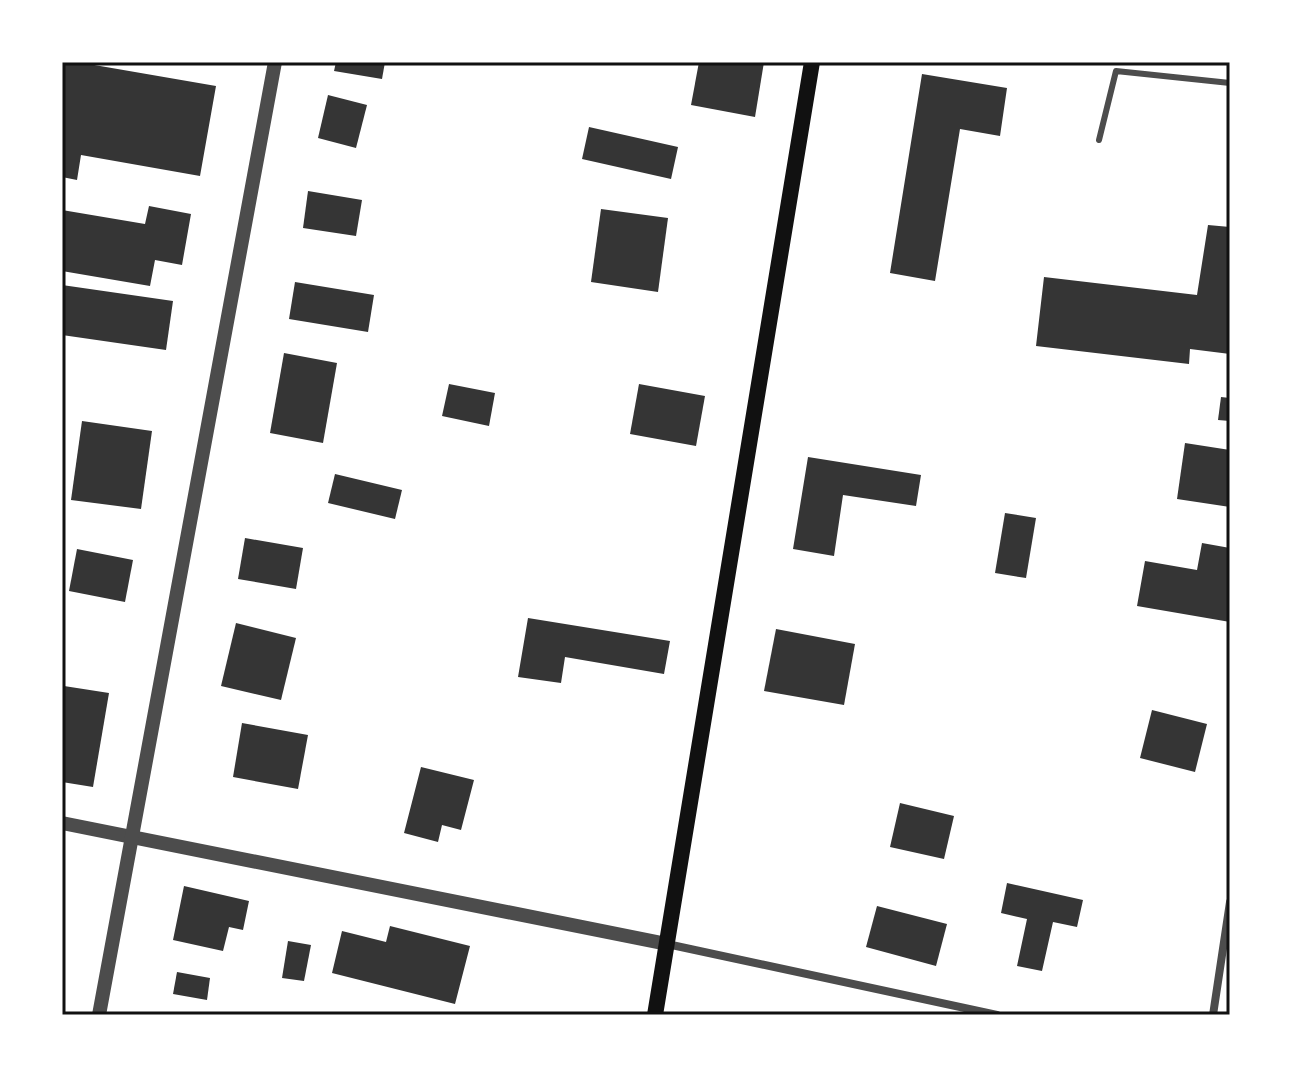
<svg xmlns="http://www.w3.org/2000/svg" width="1292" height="1077" font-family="'DejaVu Sans',sans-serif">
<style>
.building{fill:#353535}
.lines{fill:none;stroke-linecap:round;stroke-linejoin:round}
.service{stroke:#4c4c4c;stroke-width:6}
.minor{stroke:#4c4c4c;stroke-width:8}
.tertiary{stroke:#4c4c4c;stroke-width:14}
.secondary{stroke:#111;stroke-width:16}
.neatline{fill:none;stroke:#111;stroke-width:3}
</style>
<rect width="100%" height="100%" fill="#fff"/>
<!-- building -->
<g class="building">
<path d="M 62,62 L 77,62 L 216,86 L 200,176 L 81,155 L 77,180 L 62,177 Z"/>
<path d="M 336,62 L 385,62 L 382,79 L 334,71 Z"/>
<path d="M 699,62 L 764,62 L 755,117 L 691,105 Z"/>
<path d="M 922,74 L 1007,88 L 1000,136 L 960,129 L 935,281 L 890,273 Z"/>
<path d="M 328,95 L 367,105 L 356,148 L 318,138 Z"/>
<path d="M 589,127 L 678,147 L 671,179 L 582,159 Z"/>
<path d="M 308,191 L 362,200 L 356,236 L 303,228 Z"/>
<path d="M 149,206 L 191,214 L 182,265 L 155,260 L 150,286 L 62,271 L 62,210 L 145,224 Z"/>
<path d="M 601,209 L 668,218 L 658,292 L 591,282 Z"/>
<path d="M 1208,225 L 1230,227 L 1230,354 L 1190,349 L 1189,364 L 1036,346 L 1044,277 L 1197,295 Z"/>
<path d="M 295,282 L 374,295 L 368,332 L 289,319 Z"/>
<path d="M 62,285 L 173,301 L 166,350 L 62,335 Z"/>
<path d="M 284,353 L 337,363 L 323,443 L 270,433 Z"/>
<path d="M 449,384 L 495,393 L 489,426 L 442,416 Z"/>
<path d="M 639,384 L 705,396 L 696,446 L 630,434 Z"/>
<path d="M 1221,397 L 1230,398 L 1230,421 L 1218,420 Z"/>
<path d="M 82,421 L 152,431 L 141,509 L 71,500 Z"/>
<path d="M 1185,443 L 1230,450 L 1230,507 L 1177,499 Z"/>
<path d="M 808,457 L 921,475 L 916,506 L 843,495 L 834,556 L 793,549 Z"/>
<path d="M 335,474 L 402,490 L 395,519 L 328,503 Z"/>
<path d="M 1005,513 L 1036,518 L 1026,578 L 995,573 Z"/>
<path d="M 245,538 L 303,548 L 296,589 L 238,579 Z"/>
<path d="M 1202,543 L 1230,548 L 1230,622 L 1137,606 L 1145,561 L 1197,570 Z"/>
<path d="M 77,549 L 133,560 L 125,602 L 69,591 Z"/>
<path d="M 528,618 L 670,641 L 664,674 L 565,657 L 561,683 L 518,677 Z"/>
<path d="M 236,623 L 296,638 L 281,700 L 221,686 Z"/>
<path d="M 776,629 L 855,644 L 844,705 L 764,691 Z"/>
<path d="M 64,686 L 109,693 L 93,787 L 62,782 Z"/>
<path d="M 1152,710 L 1207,724 L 1195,772 L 1140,758 Z"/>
<path d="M 242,723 L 308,735 L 298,789 L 233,777 Z"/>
<path d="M 421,767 L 474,780 L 461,830 L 442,825 L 438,842 L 404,833 Z"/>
<path d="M 900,803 L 954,816 L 944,859 L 890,847 Z"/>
<path d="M 1007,883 L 1083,900 L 1077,927 L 1053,922 L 1042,971 L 1017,966 L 1027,919 L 1001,913 Z"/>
<path d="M 184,886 L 249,901 L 243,930 L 229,927 L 223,951 L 173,940 Z"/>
<path d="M 877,906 L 947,924 L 936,966 L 866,947 Z"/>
<path d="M 390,926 L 470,946 L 455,1004 L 332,973 L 342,931 L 386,942 Z"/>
<path d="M 288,941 L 311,945 L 304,981 L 282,978 Z"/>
<path d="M 177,972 L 210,978 L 207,1000 L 173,994 Z"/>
</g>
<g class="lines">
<!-- service -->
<path class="service" d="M 1099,140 L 1116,71 L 1230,83"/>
<!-- minor -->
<g class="minor">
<path d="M 667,944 L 997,1015"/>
<path d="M 1213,1015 L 1230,902"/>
</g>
<!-- tertiary -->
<g class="tertiary">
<path d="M 62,823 L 667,944"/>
<path d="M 99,1015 L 275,62"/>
</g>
<!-- secondary -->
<path class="secondary" d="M 655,1015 L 812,62"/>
</g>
<!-- border -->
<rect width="1292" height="1077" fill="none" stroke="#ffffff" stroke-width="128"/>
<rect x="64" y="64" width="1164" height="949" class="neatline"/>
</svg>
